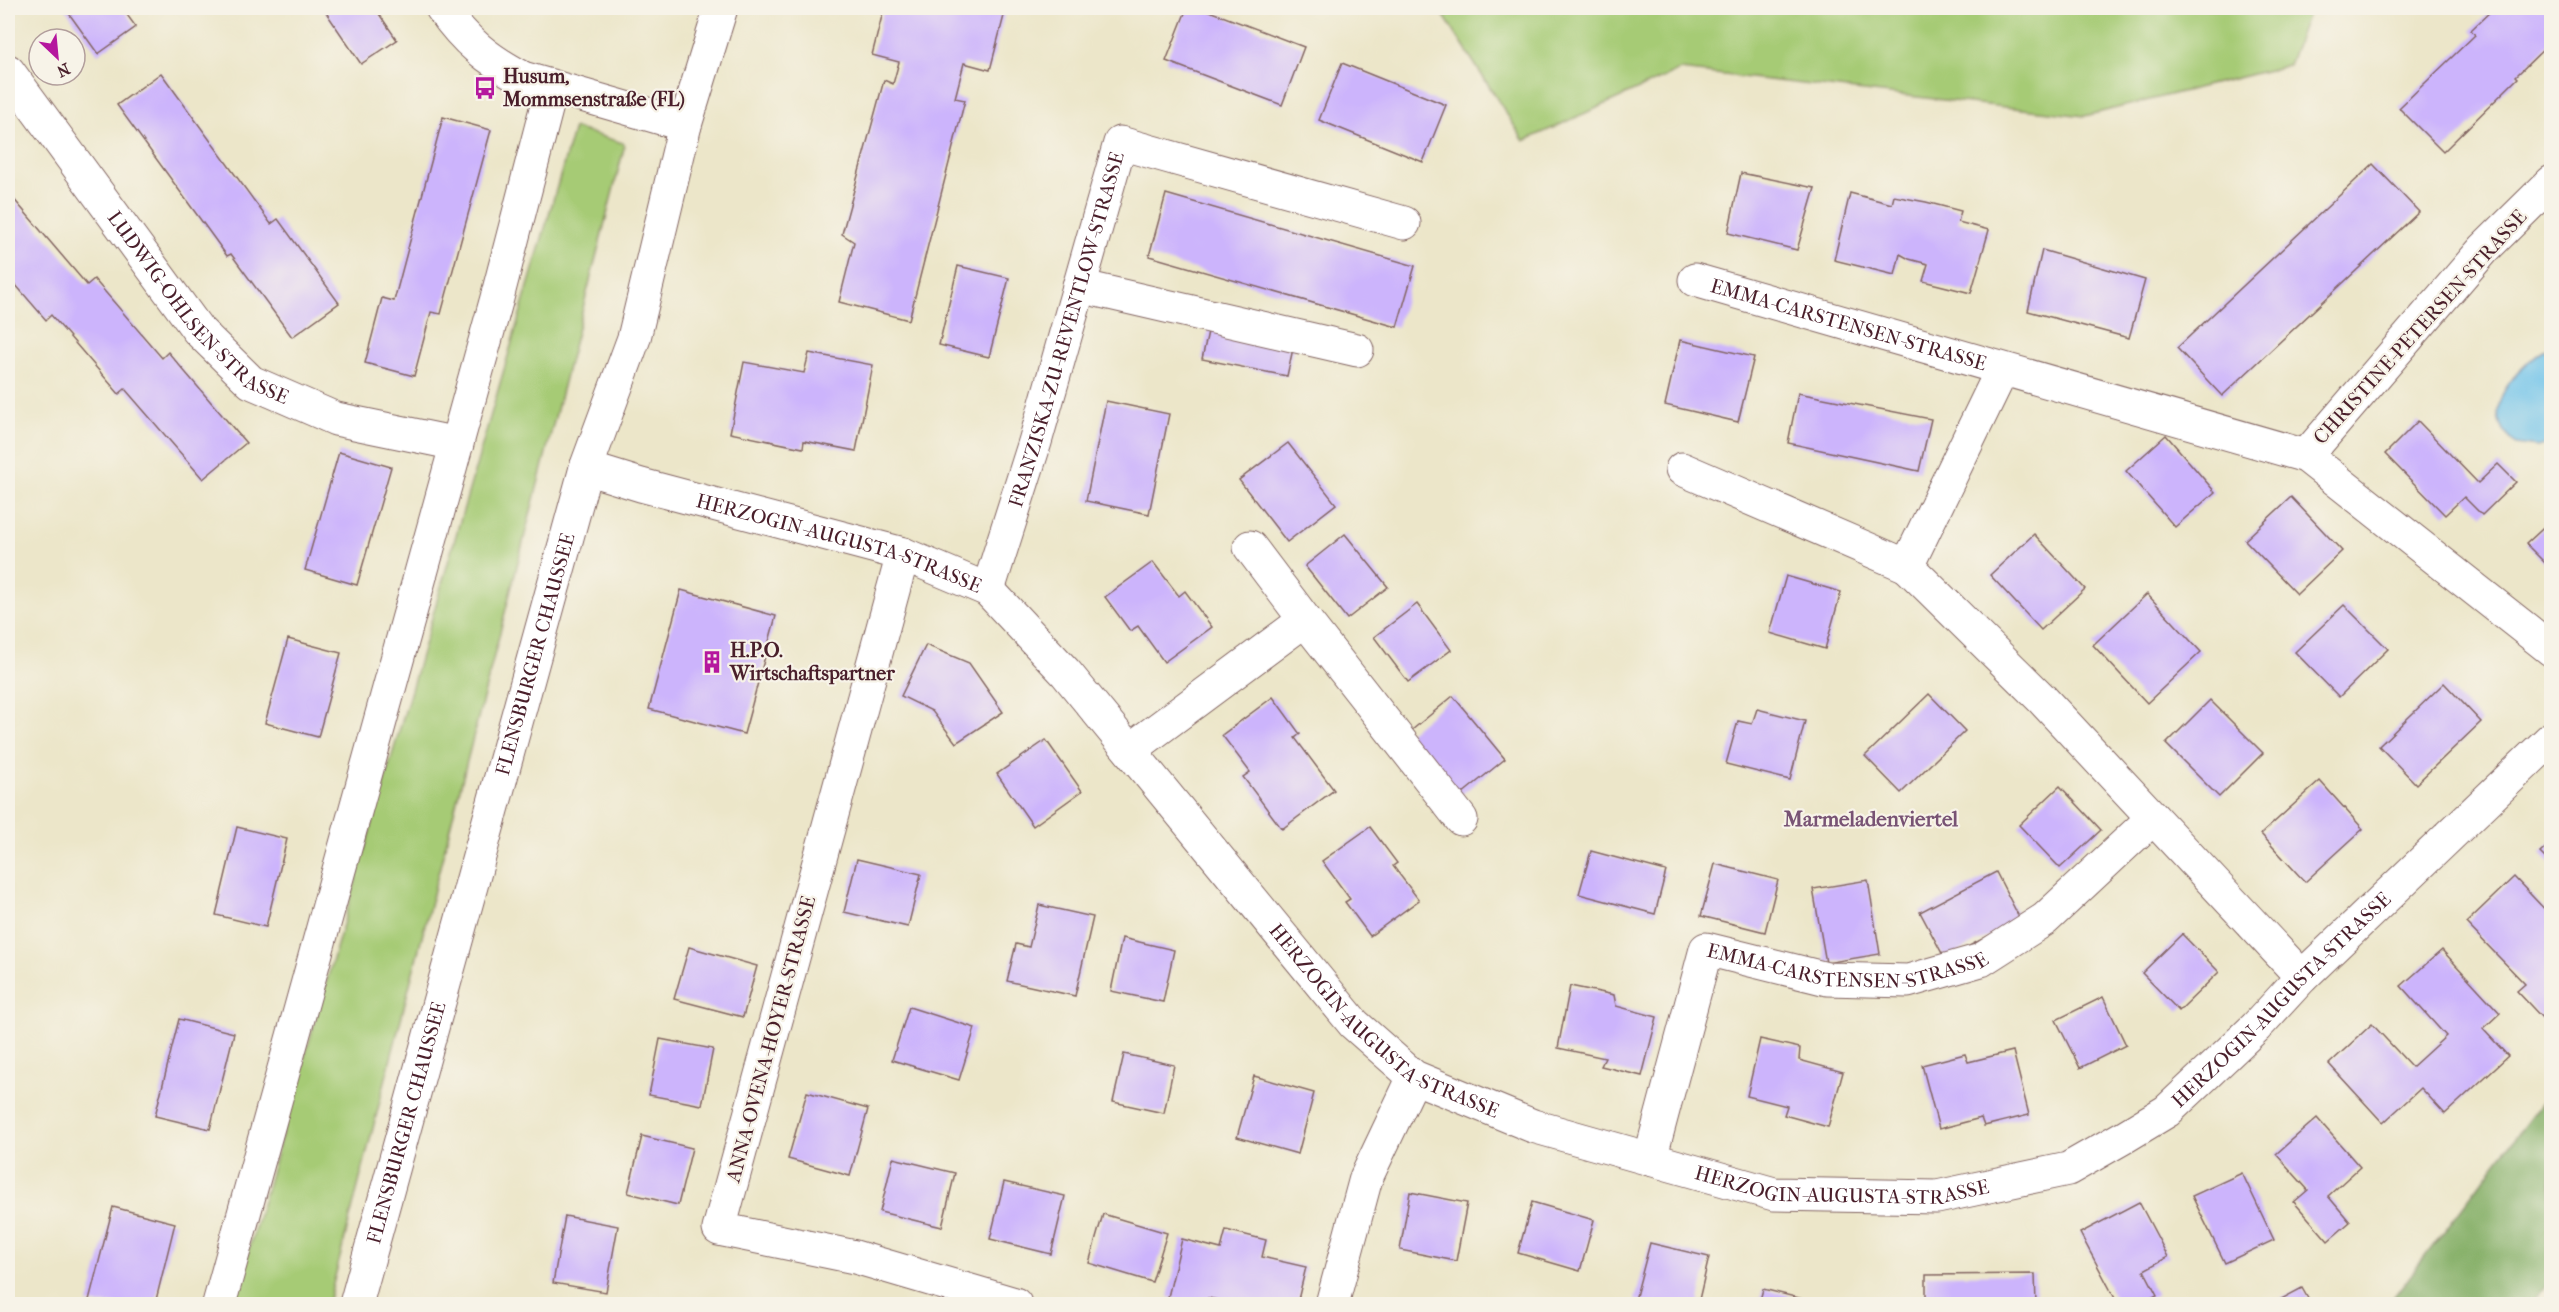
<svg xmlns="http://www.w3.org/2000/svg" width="2559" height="1312" font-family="'IM FELL French Canon',serif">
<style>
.green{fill:#a6cb75;stroke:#787550;stroke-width:1.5}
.forest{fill:#84af66;stroke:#676748;stroke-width:1.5}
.water{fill:#6dc2ea;stroke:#5c708a;stroke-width:1.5}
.building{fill:#ccb4fc}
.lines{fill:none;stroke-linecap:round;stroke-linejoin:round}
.minor-casing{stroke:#836562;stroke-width:35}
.major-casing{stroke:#836562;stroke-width:35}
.minor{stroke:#fff;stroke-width:33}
.major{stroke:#fff;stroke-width:33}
.labels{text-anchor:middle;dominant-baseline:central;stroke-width:4.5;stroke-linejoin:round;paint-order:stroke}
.poi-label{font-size:20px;font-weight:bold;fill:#4a1f2b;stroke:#f7f3e8;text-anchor:start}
.street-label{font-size:20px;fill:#4a1f2b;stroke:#f7f3e8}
.neighbourhood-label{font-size:21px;font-weight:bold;fill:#785374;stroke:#f7f3e8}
</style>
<rect width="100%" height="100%" fill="#f7f3e8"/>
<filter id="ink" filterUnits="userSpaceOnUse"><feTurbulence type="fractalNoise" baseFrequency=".0167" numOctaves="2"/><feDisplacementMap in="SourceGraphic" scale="12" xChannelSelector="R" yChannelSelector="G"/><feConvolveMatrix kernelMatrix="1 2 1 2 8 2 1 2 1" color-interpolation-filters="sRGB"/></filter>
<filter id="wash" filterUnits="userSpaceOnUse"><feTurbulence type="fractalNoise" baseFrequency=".008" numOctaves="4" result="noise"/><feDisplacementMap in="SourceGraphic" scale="24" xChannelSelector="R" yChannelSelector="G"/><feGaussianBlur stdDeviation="1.35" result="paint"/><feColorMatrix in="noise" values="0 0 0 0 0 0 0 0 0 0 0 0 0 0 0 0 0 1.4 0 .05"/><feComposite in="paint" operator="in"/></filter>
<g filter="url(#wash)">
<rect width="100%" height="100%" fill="#ece6c9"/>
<!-- green -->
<g class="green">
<path d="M 1439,8 L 2310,8 L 2289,65 L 2085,116 L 1680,70 L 1524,141 Z"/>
<path d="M 574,128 L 623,143 L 624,148 L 328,1304 L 233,1304 Z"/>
</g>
<!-- forest -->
<path class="forest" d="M 2551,1090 L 2551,1279 L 2530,1304 L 2389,1304 Z"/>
<!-- water -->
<path class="water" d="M 2551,346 L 2551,443 L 2537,447 L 2516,444 C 2512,440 2506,435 2503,430 C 2484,396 2527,361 2551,346 Z"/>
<g id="blocks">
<!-- building -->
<g class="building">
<path d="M 65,8 L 122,8 L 136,27 L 98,54 Z"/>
<path d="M 323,8 L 375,8 L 397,40 L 361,64 Z"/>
<path d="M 884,8 L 1006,8 L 990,70 L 964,63 L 955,98 L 965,100 L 909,320 L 839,302 L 854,242 L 842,234 L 884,80 L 893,84 L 899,62 L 872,55 Z"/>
<path d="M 1187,8 L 1201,8 L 1304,47 L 1282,105 L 1166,61 Z"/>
<path d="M 2494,8 L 2552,8 L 2552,41 L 2516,76 L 2518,78 L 2443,152 L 2399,108 L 2475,35 L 2471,30 Z"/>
<path d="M 1342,63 L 1446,105 L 1423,162 L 1319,120 Z"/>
<path d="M 161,73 L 271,224 L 278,219 L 339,303 L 292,337 L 231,254 L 227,256 L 117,105 Z"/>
<path d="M 443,117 L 491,130 L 441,314 L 431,312 L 414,376 L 365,363 L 382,298 L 394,301 Z"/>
<path d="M 2373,164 L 2419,212 L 2222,396 L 2177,348 Z"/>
<path d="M 1741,173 L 1815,188 L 1797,250 L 1728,233 Z"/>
<path d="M 1850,193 L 1892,204 L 1894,196 L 1926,202 L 1961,211 L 1958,222 L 1989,230 L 1971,293 L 1923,281 L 1928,264 L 1909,259 L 1900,254 L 1895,275 L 1834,260 Z"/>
<path d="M 1166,194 L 1415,266 L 1397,327 L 1149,256 Z"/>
<path d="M 12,197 L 87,285 L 94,279 L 162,358 L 168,352 L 246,443 L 203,479 L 125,389 L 119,394 L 51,315 L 46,320 L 8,276 L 8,201 Z"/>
<path d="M 2042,250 L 2145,280 L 2129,338 L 2028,311 Z"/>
<path d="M 958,266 L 1009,278 L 989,357 L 939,345 Z"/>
<path d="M 1209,327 L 1294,344 L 1287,376 L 1202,359 Z"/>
<path d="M 1680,340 L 1754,357 L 1738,422 L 1665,405 Z"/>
<path d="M 809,353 L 873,365 L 856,451 L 804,441 L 803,448 L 730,433 L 744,362 L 804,373 Z"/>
<path d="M 1798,393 L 1931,419 L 1919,471 L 1788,443 Z"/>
<path d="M 1106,401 L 1169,414 L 1149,514 L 1086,501 Z"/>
<path d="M 2418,421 L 2478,483 L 2498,464 L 2516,482 L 2482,515 L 2464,497 L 2445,515 L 2385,454 Z"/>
<path d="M 2166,435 L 2215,492 L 2175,527 L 2126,471 Z"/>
<path d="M 1288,443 L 1336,504 L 1287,542 L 1239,480 Z"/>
<path d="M 339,452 L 391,467 L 357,585 L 305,570 Z"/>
<path d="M 2291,497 L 2342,551 L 2297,594 L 2245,540 Z"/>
<path d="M 2552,520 L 2552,570 L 2526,544 Z"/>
<path d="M 1345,534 L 1388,587 L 1347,619 L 1305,566 Z"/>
<path d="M 2034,534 L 2085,589 L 2041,630 L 1990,575 Z"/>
<path d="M 1153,562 L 1179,596 L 1185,591 L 1212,627 L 1164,662 L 1138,626 L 1130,631 L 1105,597 Z"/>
<path d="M 1786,576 L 1841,592 L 1825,649 L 1770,633 Z"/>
<path d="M 681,590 L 776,616 L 744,734 L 649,709 Z"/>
<path d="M 2147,594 L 2201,652 L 2147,703 L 2093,645 Z"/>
<path d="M 1417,604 L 1451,650 L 1408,682 L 1374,637 Z"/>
<path d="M 2344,605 L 2388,649 L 2339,697 L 2295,652 Z"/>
<path d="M 288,639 L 341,653 L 318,737 L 265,723 Z"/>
<path d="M 926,645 L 969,663 L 1003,712 L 956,743 L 932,711 L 901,696 Z"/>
<path d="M 2444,683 L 2481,722 L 2416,784 L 2379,746 Z"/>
<path d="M 1929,694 L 1965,731 L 1901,793 L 1865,756 Z"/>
<path d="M 1453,696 L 1505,759 L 1457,798 L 1406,735 Z"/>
<path d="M 1273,697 L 1300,734 L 1295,738 L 1334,790 L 1282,829 L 1243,777 L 1250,772 L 1222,735 Z"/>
<path d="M 2210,700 L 2263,753 L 2219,797 L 2166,744 Z"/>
<path d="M 1757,709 L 1805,721 L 1790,780 L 1726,764 L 1738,721 L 1752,724 Z"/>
<path d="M 1046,740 L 1082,791 L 1033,826 L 997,774 Z"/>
<path d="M 2320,781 L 2363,829 L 2305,882 L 2261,834 Z"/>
<path d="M 2060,786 L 2101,830 L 2060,868 L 2019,825 Z"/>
<path d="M 237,827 L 287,839 L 266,927 L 216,915 Z"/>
<path d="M 1370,827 L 1397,863 L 1393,866 L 1419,900 L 1370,936 L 1345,902 L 1350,899 L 1322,861 Z"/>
<path d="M 2552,842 L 2552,865 L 2540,853 Z"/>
<path d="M 1591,851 L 1666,871 L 1655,914 L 1579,894 Z"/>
<path d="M 857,859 L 921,874 L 908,927 L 844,912 Z"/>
<path d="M 1715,864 L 1778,880 L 1765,932 L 1701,916 Z"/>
<path d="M 1996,872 L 2020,919 L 1945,959 L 1920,912 Z"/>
<path d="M 2514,877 L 2552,917 L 2552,1014 L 2545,1021 L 2517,991 L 2525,984 L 2466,923 Z"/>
<path d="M 1868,880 L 1880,954 L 1826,963 L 1813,889 Z"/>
<path d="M 1039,905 L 1093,917 L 1075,996 L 1007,981 L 1016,944 L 1029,947 Z"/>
<path d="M 2182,934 L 2219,972 L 2179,1011 L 2142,973 Z"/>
<path d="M 1122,938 L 1174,950 L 1163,1002 L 1111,991 Z"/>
<path d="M 689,947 L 757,966 L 743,1017 L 674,999 Z"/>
<path d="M 2442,950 L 2500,1013 L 2483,1029 L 2508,1056 L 2445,1114 L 2421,1088 L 2383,1123 L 2329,1064 L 2372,1024 L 2412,1067 L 2446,1036 L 2401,986 Z"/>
<path d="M 1570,986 L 1614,995 L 1616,1006 L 1657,1017 L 1642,1076 L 1601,1066 L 1605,1058 L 1558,1048 Z"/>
<path d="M 2103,997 L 2126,1045 L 2080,1068 L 2056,1020 Z"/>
<path d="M 909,1007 L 975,1028 L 959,1080 L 892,1060 Z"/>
<path d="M 179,1019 L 234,1033 L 210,1129 L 155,1116 Z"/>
<path d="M 660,1039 L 713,1049 L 702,1105 L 649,1095 Z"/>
<path d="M 1760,1039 L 1800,1048 L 1799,1060 L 1843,1072 L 1828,1127 L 1784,1115 L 1787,1106 L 1747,1096 Z"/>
<path d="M 2013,1051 L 2029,1115 L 1984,1126 L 1981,1118 L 1939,1129 L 1922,1065 L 1965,1054 L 1968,1062 Z"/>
<path d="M 1124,1054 L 1174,1065 L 1164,1113 L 1113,1102 Z"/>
<path d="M 1254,1076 L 1314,1093 L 1298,1154 L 1237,1137 Z"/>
<path d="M 807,1092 L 868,1109 L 850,1176 L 788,1159 Z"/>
<path d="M 2317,1118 L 2360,1167 L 2328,1196 L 2350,1222 L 2328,1241 L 2294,1202 L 2308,1190 L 2276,1154 Z"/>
<path d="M 642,1136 L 692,1148 L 678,1205 L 628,1193 Z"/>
<path d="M 893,1158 L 955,1173 L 942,1227 L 880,1212 Z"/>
<path d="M 2242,1173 L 2274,1240 L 2225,1263 L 2192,1196 Z"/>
<path d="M 1004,1182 L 1065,1196 L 1051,1254 L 990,1239 Z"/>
<path d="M 1410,1192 L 1467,1203 L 1456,1261 L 1400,1250 Z"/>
<path d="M 1532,1202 L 1594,1220 L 1580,1271 L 1518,1253 Z"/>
<path d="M 2139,1202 L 2168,1257 L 2144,1270 L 2157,1295 L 2139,1304 L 2118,1304 L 2080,1233 Z"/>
<path d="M 113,1207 L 175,1223 L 155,1304 L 88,1304 Z"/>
<path d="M 1103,1214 L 1167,1233 L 1152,1282 L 1089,1263 Z"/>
<path d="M 565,1216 L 618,1226 L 606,1292 L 553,1283 Z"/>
<path d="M 1226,1230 L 1266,1240 L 1262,1257 L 1306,1267 L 1297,1304 L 1237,1304 L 1208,1298 L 1207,1304 L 1198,1304 L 1168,1297 L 1182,1239 L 1221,1249 Z"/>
<path d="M 1650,1243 L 1709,1257 L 1698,1304 L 1652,1304 L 1635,1300 Z"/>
<path d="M 2035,1274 L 2036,1304 L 1926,1304 L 1926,1275 Z"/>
<path d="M 2302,1288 L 2311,1304 L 2272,1304 Z"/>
<path d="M 1763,1289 L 1823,1304 L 1759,1304 Z"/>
</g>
</g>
</g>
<g filter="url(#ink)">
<use href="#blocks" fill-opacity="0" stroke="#836562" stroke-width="1.5"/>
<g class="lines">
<!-- minor casing -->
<g class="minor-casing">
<g id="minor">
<path d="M 442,8 C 465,41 487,59 523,78 L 685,125"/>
<path id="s1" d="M 8,71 L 198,330 L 251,382 L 336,419 L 457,444"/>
<path d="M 2552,182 L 2484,249 L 2306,456 L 2552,650"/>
<path id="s2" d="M 1695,280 L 2306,456"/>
<path d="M 1079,286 L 1357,350"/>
<path id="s3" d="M 586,468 L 641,485 L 903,554 L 988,590 L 1066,673 L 1354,1024 L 1414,1077 L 1533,1126 L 1774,1194 L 1937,1197 L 2068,1169 L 2124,1137 L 2167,1111 L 2256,1027 L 2302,977 L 2552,738"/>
<path d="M 1682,469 L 1907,566 L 2002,370"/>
<path d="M 1250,547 L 1305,620"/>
<path d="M 903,554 L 719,1229 L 855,1257 L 1015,1304"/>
<path d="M 1907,566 L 2042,699 L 2302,977"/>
<path id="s4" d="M 988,590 L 1035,442 L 1120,143 L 1404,223"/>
<path d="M 1130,750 L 1305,620 L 1461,819"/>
<path id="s5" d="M 1650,1159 L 1706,949 L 1827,979 L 1908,981 L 1981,960 L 2045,919 L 2153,818"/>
<path d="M 219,1304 L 497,298 L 552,86"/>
<path d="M 1332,1304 L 1366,1178 L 1414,1077"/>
</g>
</g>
<!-- major casing -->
<g class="major-casing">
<g id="major">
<path id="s6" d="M 356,1304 L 586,468 L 634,338 L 685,125 L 721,8"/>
</g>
</g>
<!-- minor -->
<use href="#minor" class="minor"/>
<!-- major -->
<use href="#major" class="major"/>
</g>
</g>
<!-- icons -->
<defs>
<g id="bus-bare" transform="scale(1.8)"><path d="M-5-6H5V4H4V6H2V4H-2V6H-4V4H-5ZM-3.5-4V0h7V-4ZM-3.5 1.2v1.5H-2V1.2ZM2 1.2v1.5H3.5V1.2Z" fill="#b5179e" stroke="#f7f3e8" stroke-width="2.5" paint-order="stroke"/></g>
<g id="building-bare" transform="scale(1.8)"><path d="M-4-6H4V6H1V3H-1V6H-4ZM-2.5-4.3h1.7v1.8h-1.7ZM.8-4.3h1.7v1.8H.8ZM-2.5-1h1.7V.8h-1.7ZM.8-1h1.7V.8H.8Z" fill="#b5179e" stroke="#f7f3e8" stroke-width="2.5" paint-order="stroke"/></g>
</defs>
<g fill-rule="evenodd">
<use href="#bus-bare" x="485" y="88"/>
<use href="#building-bare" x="712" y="662"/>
</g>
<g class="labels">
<!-- poi labels -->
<g class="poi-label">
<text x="503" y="76">Husum,<tspan x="503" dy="23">Mommsenstraße (FL)</tspan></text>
<text x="730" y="650">H.P.O.<tspan x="730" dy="23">Wirtschaftspartner</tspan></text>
</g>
<!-- street labels -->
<g class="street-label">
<text stroke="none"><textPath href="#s1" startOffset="306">LUDWIG-OHLSEN-STRASSE</textPath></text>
<text stroke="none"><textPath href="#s2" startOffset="160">EMMA-CARSTENSEN-STRASSE</textPath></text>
<text transform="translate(2420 327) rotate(-48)">CHRISTINE-PETERSEN-STRASSE</text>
<text stroke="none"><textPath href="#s4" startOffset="272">FRANZISKA-ZU-REVENTLOW-STRASSE</textPath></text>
<text stroke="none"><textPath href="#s3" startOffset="264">HERZOGIN-AUGUSTA-STRASSE</textPath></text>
<text stroke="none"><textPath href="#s6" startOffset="674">FLENSBURGER CHAUSSEE</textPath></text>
<text stroke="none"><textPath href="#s5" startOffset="362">EMMA-CARSTENSEN-STRASSE</textPath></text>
<text stroke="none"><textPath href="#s3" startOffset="2019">HERZOGIN-AUGUSTA-STRASSE</textPath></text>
<text stroke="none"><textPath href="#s3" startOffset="1011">HERZOGIN-AUGUSTA-STRASSE</textPath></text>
<text transform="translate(771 1039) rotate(-75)">ANNA-OVENA-HOYER-STRASSE</text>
<text stroke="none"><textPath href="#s6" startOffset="188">FLENSBURGER CHAUSSEE</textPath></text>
<text stroke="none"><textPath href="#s3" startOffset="1515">HERZOGIN-AUGUSTA-STRASSE</textPath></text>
</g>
<!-- neighbourhood labels -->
<g class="neighbourhood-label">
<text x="1871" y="819">Marmeladenviertel</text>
</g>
</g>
<!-- margin -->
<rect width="2559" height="1312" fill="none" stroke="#f7f3e8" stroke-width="30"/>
<!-- north arrow -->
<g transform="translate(57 57) rotate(154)"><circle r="28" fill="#f7f3e8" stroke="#b29e9c" stroke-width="1.5"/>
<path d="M0-4.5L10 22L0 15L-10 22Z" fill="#b5179e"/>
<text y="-9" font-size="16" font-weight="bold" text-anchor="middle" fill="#4a1f2b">N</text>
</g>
</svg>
